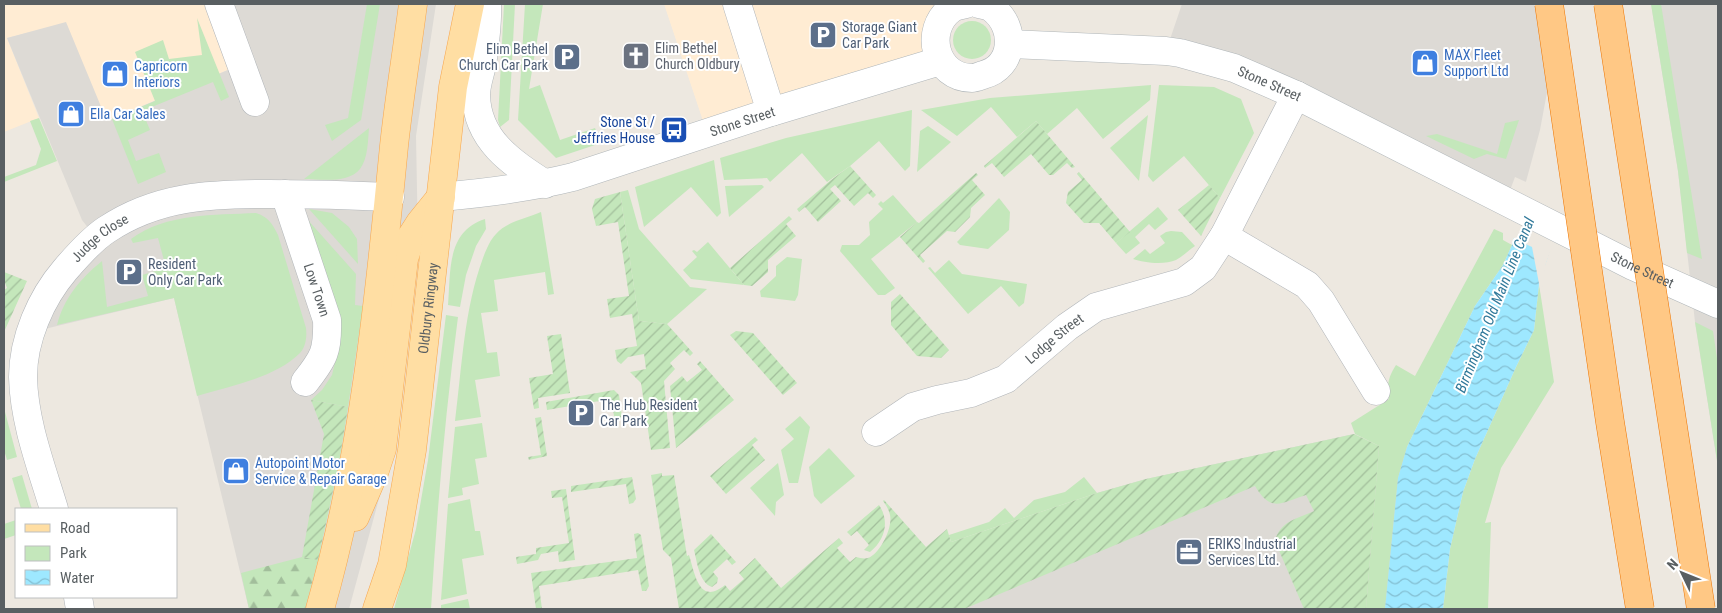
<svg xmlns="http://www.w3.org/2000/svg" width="1722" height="613" font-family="'Roboto Condensed',sans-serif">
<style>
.commercial{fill:#ffecd3}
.industrial{fill:#dddad5}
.green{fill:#c4e7bb}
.forest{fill:url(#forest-firs)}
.garden{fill:url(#garden-furrows)}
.water{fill:url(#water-waves)}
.pier{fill:#ede8e0}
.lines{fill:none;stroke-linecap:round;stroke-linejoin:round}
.street-casing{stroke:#b1b5b9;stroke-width:29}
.secondary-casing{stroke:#b0b6b9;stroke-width:29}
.primary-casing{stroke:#f8a74e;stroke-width:29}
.street{stroke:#fff;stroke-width:28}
.secondary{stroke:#fff;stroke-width:28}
.primary{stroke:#ffdea3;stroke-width:28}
.highway-bridge-casing{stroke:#ed7400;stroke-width:29;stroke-linecap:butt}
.highway-bridge{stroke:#ffc885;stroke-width:28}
.labels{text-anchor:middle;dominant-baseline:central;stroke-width:4;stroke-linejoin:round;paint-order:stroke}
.service-label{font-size:14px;fill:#4e5e75;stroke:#fff;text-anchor:start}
.worship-label{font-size:14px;fill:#5b616d;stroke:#fff;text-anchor:start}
.shop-label{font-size:14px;fill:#366cbe;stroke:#fff;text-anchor:start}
.street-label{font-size:14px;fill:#595f62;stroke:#fff}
.transit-label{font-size:14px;fill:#164399;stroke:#fff;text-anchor:end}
.water-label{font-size:15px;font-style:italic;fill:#30799a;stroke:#fff}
</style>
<defs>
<pattern id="forest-firs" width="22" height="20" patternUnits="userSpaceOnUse" patternTransform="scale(1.25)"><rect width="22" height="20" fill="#c4e7bb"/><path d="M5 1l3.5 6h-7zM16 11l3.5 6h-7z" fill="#a2be9b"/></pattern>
<pattern id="garden-furrows" width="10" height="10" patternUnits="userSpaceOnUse" patternTransform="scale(1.25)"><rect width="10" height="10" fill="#c4e7bb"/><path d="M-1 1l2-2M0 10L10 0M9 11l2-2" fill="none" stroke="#a2be9b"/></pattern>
<pattern id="water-waves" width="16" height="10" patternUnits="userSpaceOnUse" patternTransform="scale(1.25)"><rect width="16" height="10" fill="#9ee8ff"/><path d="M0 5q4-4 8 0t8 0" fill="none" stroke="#84bfd2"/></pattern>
</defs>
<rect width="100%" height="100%" fill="#ede8e0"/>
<!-- commercial -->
<g class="commercial">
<path d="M 4,4 L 219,4 L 242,64 L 106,121 L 66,23 L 7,38 L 39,118 L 4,132 Z"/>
<path d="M 664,4 L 951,4 L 940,61 L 707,133 Z"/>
</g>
<!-- industrial -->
<g class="industrial">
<path d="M 219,4 L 436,4 L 416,136 L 418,243 L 389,462 L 349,609 L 249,609 L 174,298 L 32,332 L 96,238 L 82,220 L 7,38 L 66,22 L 107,121 L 242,64 Z"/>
<path d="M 1182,4 L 1591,4 L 1542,189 L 1515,177 L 1506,201 L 1166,51 Z"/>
<path d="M 1651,4 L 1718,4 L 1718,467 L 1695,322 L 1678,171 Z"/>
<path d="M 1354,434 L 1379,446 L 1436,449 L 1412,609 L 820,609 L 1097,493 L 1146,479 Z"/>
</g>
<!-- green -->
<g class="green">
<path d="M 367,4 L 380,4 L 361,120 L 332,141 L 325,125 L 348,118 Z"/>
<path d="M 504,4 L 515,4 L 509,120 L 500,127 L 498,120 Z"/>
<path d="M 525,4 L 543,4 L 529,89 L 540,85 L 560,140 L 595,128 L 601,143 L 556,158 L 518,120 Z"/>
<path d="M 1651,4 L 1661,4 L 1702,259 L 1687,253 L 1678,171 Z"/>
<path d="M 197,18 L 229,97 L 221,101 L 213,82 L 142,111 L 150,130 L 128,140 L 136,161 L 159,153 L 166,172 L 138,184 L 112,119 L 155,101 L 135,52 L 163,40 L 169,59 L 202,55 Z"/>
<circle cx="972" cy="40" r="19"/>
<path d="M 1151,85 L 1150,100 L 1103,139 L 1077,108 L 1047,134 L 1036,121 L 1017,137 L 991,107 L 957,136 L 921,110 L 990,98 Z"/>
<path d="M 1159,85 L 1214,87 L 1241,99 L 1254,133 L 1220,198 L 1184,156 L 1153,182 L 1148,176 Z"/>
<path d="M 912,110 L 910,166 L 905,171 L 879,141 L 850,166 L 827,182 L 802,153 L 770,182 L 767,178 L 724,180 L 720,158 L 786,138 Z"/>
<path d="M 1148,115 L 1139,181 L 1110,148 Z"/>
<path d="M 39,118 L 57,161 L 4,182 L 4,177 L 36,165 L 41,149 L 30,121 Z"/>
<path d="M 1519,120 L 1506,159 L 1487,154 L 1474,159 L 1426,136 L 1437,134 L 1497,154 L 1505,123 Z"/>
<path d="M 928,126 L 951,142 L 917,172 L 920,131 Z"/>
<path d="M 369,128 C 368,140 368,159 360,169 C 348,184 321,179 304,179 Z"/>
<path d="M 714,160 L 721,213 L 717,217 L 691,187 L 644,227 L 635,187 Z"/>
<path d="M 762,185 L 764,187 L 729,217 L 725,186 Z"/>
<path d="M 628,190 L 639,229 L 690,287 L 707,289 L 667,324 L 639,321 L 620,192 Z"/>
<path d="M 893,195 L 917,222 L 871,259 L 895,288 L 885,295 L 878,295 L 840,251 L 842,245 L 859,245 L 870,235 L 869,222 L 883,209 L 878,204 L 881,201 L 883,203 Z"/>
<path d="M 999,198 L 1010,212 L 1009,230 L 988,249 L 960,245 L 957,242 Z"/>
<path d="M 1158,207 L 1168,219 L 1155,230 L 1149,224 L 1135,237 L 1140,243 L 1126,254 L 1116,243 Z"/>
<path d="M 309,209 L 332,213 L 349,227 L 357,239 L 358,264 Z"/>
<path d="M 541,212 L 554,294 L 548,295 L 545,272 L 494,280 L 498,311 L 481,313 L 487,353 L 497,352 L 500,376 L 475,380 L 481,417 L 455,421 C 462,367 464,309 483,258 C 486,250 490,240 496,234 C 506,222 527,218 541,212 Z"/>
<path d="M 256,213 C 268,217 272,223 278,235 L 306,328 C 307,336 306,347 300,353 C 275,378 230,386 197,396 L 174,298 L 57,325 C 64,298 80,279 102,261 L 107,307 L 148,296 L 142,275 L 166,268 L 158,238 L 133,243 L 131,239 C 166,213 215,215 256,213 Z"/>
<path d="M 307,219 L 356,274 L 355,305 L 363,306 L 348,407 L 311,400 L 322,390 L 332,375 L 338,350 Z"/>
<path d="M 485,219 L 486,229 L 476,246 L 466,275 L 460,307 L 448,305 C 451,271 446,232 485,219 Z"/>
<path d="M 1494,229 L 1503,233 L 1503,240 L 1512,245 L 1503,265 L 1475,306 L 1407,447 L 1398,478 L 1385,609 L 1366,609 L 1379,446 L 1355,434 L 1351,423 L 1389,399 C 1387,383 1388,378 1396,365 L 1415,376 Z"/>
<path d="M 1171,231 L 1182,232 L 1195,246 C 1189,250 1183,256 1176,260 C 1165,265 1144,263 1133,259 L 1145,249 L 1150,254 L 1165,243 L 1160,236 L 1166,232 Z"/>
<path d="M 708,242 L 744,285 L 691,279 L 683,270 L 697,257 L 692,251 L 694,250 L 697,252 Z"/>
<path d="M 787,257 L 802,259 L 798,295 L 795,301 L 761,297 L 760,291 L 776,276 L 776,266 Z"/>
<path d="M 949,260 L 962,274 L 1027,284 L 1024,303 L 1019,307 L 1001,286 L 968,314 L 928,268 L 930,267 L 935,273 Z"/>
<path d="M 1539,284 L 1554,382 L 1501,468 L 1485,523 L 1491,522 L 1488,609 L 1443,609 L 1450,549 L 1463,492 L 1475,459 L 1516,367 L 1534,330 Z"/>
<path d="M 446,315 L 458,317 C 445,415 437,511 431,609 L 394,609 L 416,529 L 428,460 Z"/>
<path d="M 1695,322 L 1713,331 L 1718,365 L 1718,467 Z"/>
<path d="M 4,408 L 17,457 L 7,460 L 4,450 Z"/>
<path d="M 800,416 L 810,427 L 798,483 L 789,483 L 781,450 L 794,439 L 785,429 Z"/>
<path d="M 482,423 L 487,457 L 475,459 L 479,484 L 462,488 L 463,495 L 448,498 L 455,427 Z"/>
<path d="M 829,448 L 855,476 L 821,504 L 814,496 L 809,467 Z"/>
<path d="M 778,463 L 784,495 L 776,502 L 775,516 L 750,488 Z"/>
<path d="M 22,475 L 32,509 L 21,509 L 12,478 Z"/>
<path d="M 1084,477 L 1097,493 L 951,542 L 949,535 L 989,522 L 1005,508 L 1014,518 L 1034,500 L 1065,492 Z"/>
<path d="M 470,499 L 475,531 L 480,531 L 484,555 L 462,559 L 467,594 L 441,600 L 448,504 Z"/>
<path d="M 16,520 L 16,535 L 4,539 L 4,524 Z"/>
<path d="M 468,599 L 470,609 L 441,609 L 441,605 Z"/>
</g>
<!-- forest -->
<path class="forest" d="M 302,557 L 318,560 L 305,609 L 249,609 L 241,573 Z"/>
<!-- garden -->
<g class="garden">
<path d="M 1036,121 L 1075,167 L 1072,168 L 1067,163 L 1053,175 L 1049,175 L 1031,154 L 1004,177 L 992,163 L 985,168 L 984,166 Z"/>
<path d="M 850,166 L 876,195 L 873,198 L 868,193 L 854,206 L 835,185 L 830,189 L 841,201 L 818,222 L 805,207 L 799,212 L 797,209 L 831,180 Z"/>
<path d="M 1079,172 L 1130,232 L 1116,243 L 1099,223 L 1084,223 L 1066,203 L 1068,192 L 1082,180 L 1077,174 Z"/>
<path d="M 976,173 L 978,175 L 972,180 L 985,195 L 971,208 L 970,217 L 955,232 L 947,231 L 920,255 L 925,261 L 923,263 L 900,237 L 917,222 L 919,223 Z"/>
<path d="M 1209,185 L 1220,198 L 1201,236 L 1178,210 Z"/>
<path d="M 620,192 L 639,321 L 667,324 L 693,353 L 690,356 L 684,350 L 670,363 L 675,369 L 664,381 L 670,448 L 651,450 L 641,383 L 630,372 L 646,369 L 644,354 L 628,357 L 621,364 L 617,361 L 615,350 L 637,346 L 632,314 L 610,318 L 607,299 L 629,296 L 618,222 L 596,226 L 592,209 L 595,199 Z"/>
<path d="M 789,216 L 792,219 L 786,224 L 796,236 L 768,260 L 768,272 L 752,286 L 744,285 L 730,268 Z"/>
<path d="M 4,272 L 27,281 L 4,332 L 4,290 L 7,288 L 4,280 Z"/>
<path d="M 900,294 L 949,350 L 941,358 L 917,356 L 891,325 L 891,302 Z"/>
<path d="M 736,331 L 753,333 L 797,383 L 783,395 L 730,335 Z"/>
<path d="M 561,334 L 570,393 L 538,398 L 539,408 L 534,409 L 529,378 L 553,374 L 547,336 Z"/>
<path d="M 700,361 L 734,400 L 676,448 L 670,386 L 682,376 L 687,382 L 702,370 L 697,364 Z"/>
<path d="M 614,390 L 619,395 L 622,417 L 620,420 L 615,421 L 611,399 L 547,410 L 546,402 Z"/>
<path d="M 311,400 L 348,407 L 339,463 L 318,560 L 302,557 L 324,434 Z"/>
<path d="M 541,417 L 547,456 L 529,460 L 528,457 L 541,455 L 535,418 Z"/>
<path d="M 1354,434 L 1379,446 L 1366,609 L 1304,609 L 1275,541 C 1280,521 1297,519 1314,511 L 1306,495 C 1281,503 1271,513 1255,486 L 964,609 L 679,609 L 671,558 L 663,550 L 651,475 L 662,473 L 662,476 L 674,475 L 687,556 L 689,555 C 695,574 699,606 725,585 L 730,591 L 744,579 L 739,573 L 755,558 L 781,588 L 839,538 L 843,543 L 837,548 L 850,562 L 856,557 C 860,558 864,559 868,558 C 880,554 893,527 890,515 C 889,510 886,505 883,501 L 884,500 L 926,547 L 947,529 L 951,542 L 1097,493 L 1146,479 Z"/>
<path d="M 755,437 L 758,440 L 752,445 L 765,460 L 726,494 L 710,476 Z"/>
<path d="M 632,477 L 636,499 L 633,503 L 629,504 L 626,484 L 571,492 L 571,486 Z"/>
<path d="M 566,489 L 575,560 L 559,562 L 558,551 L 541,554 L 538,560 L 517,564 L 516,557 L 536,554 L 536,548 L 569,543 L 562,497 L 552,498 L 551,491 Z"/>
<path d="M 879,505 C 890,521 885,540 870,552 L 864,550 L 869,545 L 857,531 L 851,536 L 847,532 Z"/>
<path d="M 638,533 L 641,535 L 649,586 L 646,591 L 642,591 L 638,570 L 539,586 L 542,609 L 536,609 L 531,573 L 637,558 L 634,534 Z"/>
<path d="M 711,534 L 736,562 L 732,565 L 727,559 L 713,572 L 718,578 L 717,583 L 712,587 C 699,583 697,561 694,550 Z"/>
</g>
<!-- water -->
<path class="water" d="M 1542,131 L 1567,198 L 1539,284 L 1534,330 L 1516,367 L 1475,459 L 1463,492 L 1450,549 L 1443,609 L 1385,609 L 1398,478 L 1407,447 L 1475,306 L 1503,265 L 1512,245 Z"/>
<!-- pier -->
<path class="pier" d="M 1557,4 L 1625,4 L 1586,185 L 1570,199 L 1546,263 L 1541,294 L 1532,247 L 1511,237 L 1540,130 L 1560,22 Z"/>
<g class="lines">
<!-- street casing -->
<g class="street-casing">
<g id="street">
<path d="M 219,4 L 255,102"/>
<path d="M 737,4 L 771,112"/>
<path id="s1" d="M 285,194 L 327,320 C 328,351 324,358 305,382"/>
<path d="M 1224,236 L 1307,285 L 1321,301 L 1376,391"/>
<path id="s2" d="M 876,432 L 913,407 L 937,400 L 971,393 L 1006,379 L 1067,327 L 1096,307 L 1184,282 L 1203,268 L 1224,236 L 1296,95"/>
<path id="s3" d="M 54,509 C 41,466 24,422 23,377 C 23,339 41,298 65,270 C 77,256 91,240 106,230 C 157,196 209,194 269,194 C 309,194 350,195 390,197"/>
<path d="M 78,597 L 80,609"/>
</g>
</g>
<!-- secondary casing -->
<g class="secondary-casing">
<g id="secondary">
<path d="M 487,4 C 488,24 485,44 482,65 C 480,74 476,85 476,95 C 477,140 511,162 545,184"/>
<path d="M 966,4 C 961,5 955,6 951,9 C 923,30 935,78 972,78 C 975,78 980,76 983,75 C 1014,67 1017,28 993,9 C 990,6 984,5 979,4"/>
<path id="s4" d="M 1010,44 L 1166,51 L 1180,53 L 1234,68 L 1296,95 L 1633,266 L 1718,304"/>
<path id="s5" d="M 441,197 C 485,193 529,188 573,177 L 771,112 L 940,61"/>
</g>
</g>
<!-- primary casing -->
<g class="primary-casing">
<g id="primary">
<path d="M 355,517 L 374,473 L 382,449 L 404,259 L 411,237 L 420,223 L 441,197"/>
<path d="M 320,609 C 363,459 379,302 394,146 C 399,99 407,51 413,4"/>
<path id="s6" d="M 377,609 L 392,565 L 412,450 L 453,87 L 470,4"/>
</g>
</g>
<!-- street -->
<use href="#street" class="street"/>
<!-- secondary -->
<use href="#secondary" class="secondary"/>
<!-- primary -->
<use href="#primary" class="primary"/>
<!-- highway-bridge casing -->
<g class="highway-bridge-casing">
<g id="highway-bridge">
<path d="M 1549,4 L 1610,422 L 1640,609"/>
<path d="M 1608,4 L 1701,609"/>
</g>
</g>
<!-- highway-bridge -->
<use href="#highway-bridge" class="highway-bridge"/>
</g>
<!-- icons -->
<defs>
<g id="parking-square" transform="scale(1.4375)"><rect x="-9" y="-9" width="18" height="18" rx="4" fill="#5c6f8a" stroke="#fff"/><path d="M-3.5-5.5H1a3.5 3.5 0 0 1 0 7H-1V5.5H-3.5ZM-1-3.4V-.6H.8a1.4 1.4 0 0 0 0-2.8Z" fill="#fff"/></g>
<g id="church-square" transform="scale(1.4375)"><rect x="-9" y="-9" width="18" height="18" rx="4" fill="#6b7280" stroke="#fff"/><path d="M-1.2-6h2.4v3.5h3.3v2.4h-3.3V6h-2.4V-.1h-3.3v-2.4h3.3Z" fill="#fff"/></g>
<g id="shop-square" transform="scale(1.4375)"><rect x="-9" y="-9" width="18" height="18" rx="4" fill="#3f7fe0" stroke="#fff"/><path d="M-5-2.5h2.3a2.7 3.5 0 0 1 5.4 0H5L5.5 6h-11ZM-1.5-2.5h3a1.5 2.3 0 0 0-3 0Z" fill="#fff"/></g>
<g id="bus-square" transform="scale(1.4375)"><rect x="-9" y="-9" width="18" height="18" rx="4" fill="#1a4fb4" stroke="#fff"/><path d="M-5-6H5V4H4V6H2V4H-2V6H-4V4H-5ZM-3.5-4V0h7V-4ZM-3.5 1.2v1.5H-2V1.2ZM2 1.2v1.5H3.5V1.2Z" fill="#fff"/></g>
<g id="office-square" transform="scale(1.4375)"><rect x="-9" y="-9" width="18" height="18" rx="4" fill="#5c6f8a" stroke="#fff"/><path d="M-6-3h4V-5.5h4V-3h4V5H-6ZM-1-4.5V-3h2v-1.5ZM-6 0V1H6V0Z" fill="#fff"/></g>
</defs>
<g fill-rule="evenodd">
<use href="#parking-square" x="823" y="35"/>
<use href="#church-square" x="636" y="56"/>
<use href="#parking-square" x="567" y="57"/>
<use href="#shop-square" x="1425" y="63"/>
<use href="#shop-square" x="115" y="74"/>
<use href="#shop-square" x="71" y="114"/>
<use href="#bus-square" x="674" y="130"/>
<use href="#parking-square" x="129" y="272"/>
<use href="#parking-square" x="581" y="413"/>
<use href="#shop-square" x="236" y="471"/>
<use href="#office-square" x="1189" y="552"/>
</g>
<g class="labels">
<!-- service labels -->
<g class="service-label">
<text x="842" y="27">Storage Giant<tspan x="842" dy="16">Car Park</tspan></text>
<text x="548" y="49" text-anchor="end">Elim Bethel<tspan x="548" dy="16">Church Car Park</tspan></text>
<text x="148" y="264">Resident<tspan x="148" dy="16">Only Car Park</tspan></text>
<text x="600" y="405">The Hub Resident<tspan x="600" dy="16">Car Park</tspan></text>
<text x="1208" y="544">ERIKS Industrial<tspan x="1208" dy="16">Services Ltd.</tspan></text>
</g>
<!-- worship labels -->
<g class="worship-label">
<text x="655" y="48">Elim Bethel<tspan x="655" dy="16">Church Oldbury</tspan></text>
</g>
<!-- shop labels -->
<g class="shop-label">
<text x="1444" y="55">MAX Fleet<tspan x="1444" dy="16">Support Ltd</tspan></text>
<text x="134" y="66">Capricorn<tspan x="134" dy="16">Interiors</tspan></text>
<text x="90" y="114">Ella Car Sales</text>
<text x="255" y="463">Autopoint Motor<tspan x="255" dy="16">Service &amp; Repair Garage</tspan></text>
</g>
<!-- street labels -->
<g class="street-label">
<text stroke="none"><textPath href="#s4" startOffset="265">Stone Street</textPath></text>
<text stroke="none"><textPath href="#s5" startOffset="312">Stone Street</textPath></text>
<text stroke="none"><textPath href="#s3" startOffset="301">Judge Close</textPath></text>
<text stroke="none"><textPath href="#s4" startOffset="682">Stone Street</textPath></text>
<text stroke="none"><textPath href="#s1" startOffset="101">Low Town</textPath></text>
<text stroke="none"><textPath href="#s6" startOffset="306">Oldbury Ringway</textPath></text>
<text stroke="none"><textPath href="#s2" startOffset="205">Lodge Street</textPath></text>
</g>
<!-- transit labels -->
<g class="transit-label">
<text x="655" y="122">Stone St /<tspan x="655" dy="16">Jeffries House</tspan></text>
</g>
<!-- water labels -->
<g class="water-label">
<text transform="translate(1495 305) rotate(-68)">Birmingham Old Main Line Canal</text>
</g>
</g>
<!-- border -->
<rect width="1722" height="613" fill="none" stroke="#595f62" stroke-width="10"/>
<!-- legend -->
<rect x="15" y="508" width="162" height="90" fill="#ffffff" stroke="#bdbfc0"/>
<rect x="25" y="524" width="25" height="8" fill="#ffdea3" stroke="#bdbfc0"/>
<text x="60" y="533" font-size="15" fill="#595f62">Road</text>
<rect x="25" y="546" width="25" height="15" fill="#c4e7bb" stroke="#bdbfc0"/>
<text x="60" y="558" font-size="15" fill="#595f62">Park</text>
<rect x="25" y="570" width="25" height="15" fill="url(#water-waves)" stroke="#bdbfc0"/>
<text x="60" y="583" font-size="15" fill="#595f62">Water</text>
<!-- north arrow -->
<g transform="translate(1682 573) rotate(313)" stroke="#ffffff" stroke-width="4" paint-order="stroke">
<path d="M0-4L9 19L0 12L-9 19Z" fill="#595f62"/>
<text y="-8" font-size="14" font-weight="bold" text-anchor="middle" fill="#595f62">N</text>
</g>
</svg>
